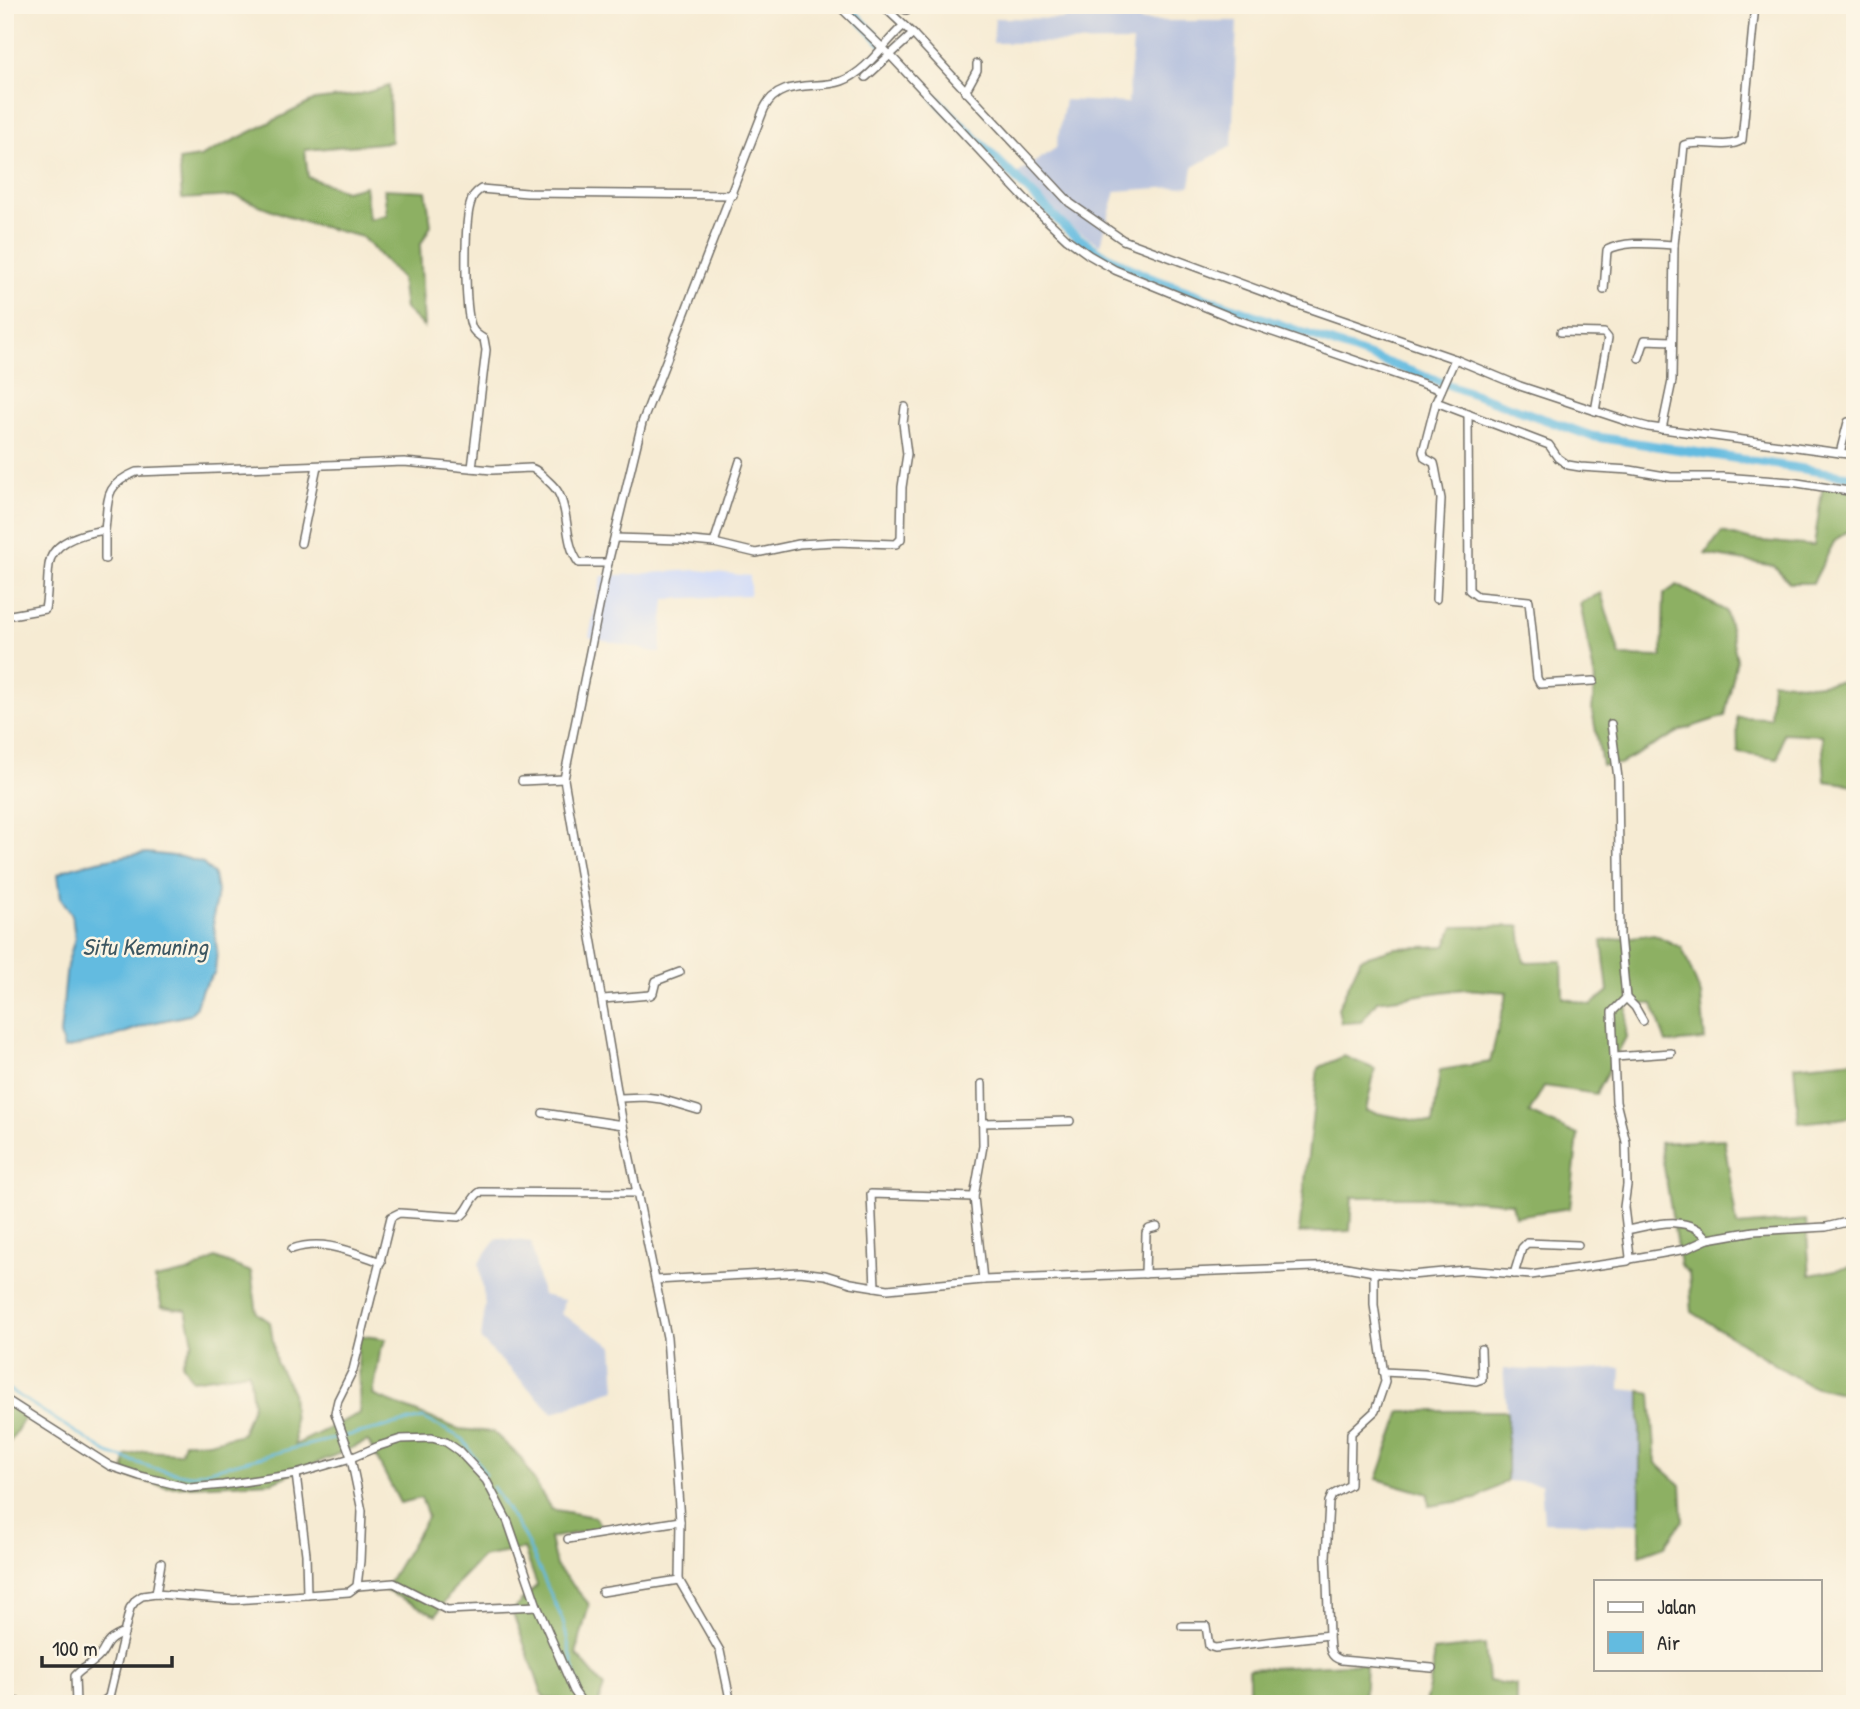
<svg xmlns="http://www.w3.org/2000/svg" width="1860" height="1709" font-family="'Patrick Hand',sans-serif">
<style>
.built{fill:#cfdaf9}
.industrial{fill:#bac4de}
.forest{fill:#8db063;stroke:#5c6e47;stroke-width:2}
.water{fill:#63bbe0;stroke:#477386;stroke-width:2}
.lines{fill:none;stroke-linecap:round;stroke-linejoin:round}
.stream{stroke:#63bbe0;stroke-width:2.5}
.canal{stroke:#63bbe0;stroke-width:9}
.street-casing{stroke:#726e66;stroke-width:10}
.street{stroke:#fff;stroke-width:7}
.labels{text-anchor:middle;dominant-baseline:central;stroke-width:5;stroke-linejoin:round;paint-order:stroke}
.water-label{font-size:24px;font-style:italic;fill:#3c5661;stroke:#fcf5e5}
</style>
<rect width="100%" height="100%" fill="#fcf5e5"/>
<filter id="ink" filterUnits="userSpaceOnUse"><feTurbulence type="fractalNoise" baseFrequency=".0143" numOctaves="2"/><feDisplacementMap in="SourceGraphic" scale="14" xChannelSelector="R" yChannelSelector="G"/><feConvolveMatrix kernelMatrix="1 2 1 2 8 2 1 2 1" color-interpolation-filters="sRGB"/></filter>
<filter id="wash" filterUnits="userSpaceOnUse"><feTurbulence type="fractalNoise" baseFrequency=".00686" numOctaves="4" result="noise"/><feDisplacementMap in="SourceGraphic" scale="28" xChannelSelector="R" yChannelSelector="G"/><feGaussianBlur stdDeviation="1.57" result="paint"/><feColorMatrix in="noise" values="0 0 0 0 0 0 0 0 0 0 0 0 0 0 0 0 0 1.4 0 .05"/><feComposite in="paint" operator="in"/></filter>
<g filter="url(#wash)">
<rect width="100%" height="100%" fill="#f6ebd3"/>
<!-- built -->
<path class="built" d="M 698,570 L 750,576 L 750,595 L 665,599 L 660,653 L 589,637 L 602,576 Z"/>
<!-- industrial -->
<g class="industrial">
<path d="M 1066,5 L 1139,5 L 1140,21 L 1237,21 L 1232,146 L 1193,167 L 1190,186 L 1116,191 L 1100,245 L 1048,212 L 1012,177 L 1056,148 L 1065,100 L 1128,103 L 1133,42 L 993,43 L 995,18 L 1065,19 Z"/>
<path d="M 497,1238 L 531,1242 L 542,1295 L 564,1300 L 561,1314 L 613,1346 L 616,1389 L 553,1413 L 481,1340 L 485,1305 L 479,1263 Z"/>
<path d="M 1621,1368 L 1620,1389 L 1640,1391 L 1639,1524 L 1544,1522 L 1541,1484 L 1507,1481 L 1507,1411 L 1503,1369 L 1565,1371 Z"/>
</g>
<!-- forest -->
<g class="forest">
<path d="M 389,86 L 391,142 L 305,150 L 308,177 L 345,191 L 365,186 L 369,219 L 387,215 L 384,189 L 426,191 L 431,225 L 420,246 L 424,327 L 405,309 L 401,278 L 362,237 L 303,222 L 236,196 L 182,199 L 179,160 L 200,157 L 315,100 L 357,95 Z"/>
<path d="M 1823,484 L 1855,490 L 1855,526 L 1835,540 L 1813,583 L 1790,583 L 1774,566 L 1705,554 L 1722,532 L 1752,540 L 1814,546 Z"/>
<path d="M 1677,585 L 1726,611 L 1737,659 L 1725,716 L 1682,730 L 1620,764 L 1602,765 L 1592,710 L 1595,680 L 1580,603 L 1601,593 L 1620,656 L 1662,657 L 1664,594 Z"/>
<path d="M 1854,680 L 1855,785 L 1825,781 L 1822,735 L 1783,733 L 1778,759 L 1738,753 L 1737,717 L 1770,718 L 1772,681 L 1812,685 Z"/>
<path d="M 1520,926 L 1524,962 L 1562,961 L 1563,998 L 1591,1005 L 1608,991 L 1602,941 L 1654,934 L 1682,948 L 1701,995 L 1705,1040 L 1666,1043 L 1653,1004 L 1627,1004 L 1626,1037 L 1596,1094 L 1544,1086 L 1529,1113 L 1578,1135 L 1570,1208 L 1515,1216 L 1512,1203 L 1424,1197 L 1352,1197 L 1350,1231 L 1299,1233 L 1318,1068 L 1344,1056 L 1375,1069 L 1366,1111 L 1433,1124 L 1440,1070 L 1490,1062 L 1507,992 L 1464,989 L 1377,1001 L 1361,1022 L 1341,1023 L 1338,1008 L 1361,958 L 1395,948 L 1446,946 L 1454,927 Z"/>
<path d="M 1855,1060 L 1855,1117 L 1799,1123 L 1794,1066 Z"/>
<path d="M 1724,1139 L 1737,1226 L 1806,1220 L 1810,1275 L 1851,1267 L 1855,1254 L 1855,1357 L 1847,1359 L 1846,1394 L 1808,1385 L 1692,1312 L 1689,1273 L 1680,1265 L 1660,1143 Z"/>
<path d="M 215,1258 L 251,1272 L 257,1313 L 270,1322 L 276,1362 L 292,1391 L 295,1445 L 360,1413 L 357,1335 L 386,1339 L 380,1352 L 373,1395 L 458,1429 L 493,1432 L 520,1457 L 551,1509 L 594,1517 L 603,1528 L 550,1538 L 556,1566 L 589,1604 L 576,1654 L 604,1687 L 598,1704 L 568,1704 L 562,1700 L 544,1698 L 512,1611 L 537,1585 L 524,1549 L 482,1557 L 459,1581 L 436,1615 L 384,1590 L 428,1516 L 421,1498 L 400,1503 L 368,1441 L 272,1482 L 167,1487 L 124,1476 L 126,1456 L 144,1451 L 180,1453 L 184,1442 L 209,1442 L 242,1434 L 253,1403 L 249,1372 L 192,1380 L 182,1363 L 193,1341 L 186,1310 L 162,1307 L 155,1279 L 192,1271 Z"/>
<path d="M 1640,1391 L 1651,1394 L 1656,1463 L 1681,1485 L 1683,1520 L 1665,1546 L 1640,1555 Z"/>
<path d="M 5,1404 L 25,1417 L 5,1450 Z"/>
<path d="M 1401,1411 L 1507,1411 L 1507,1481 L 1476,1499 L 1429,1506 L 1428,1494 L 1377,1479 Z"/>
<path d="M 1485,1645 L 1488,1681 L 1516,1685 L 1516,1704 L 1425,1704 L 1433,1670 L 1433,1651 Z"/>
<path d="M 1366,1663 L 1364,1704 L 1249,1704 L 1249,1669 Z"/>
</g>
<!-- water -->
<path class="water" d="M 147,853 L 182,857 L 202,863 L 214,875 L 217,891 L 213,919 L 217,950 L 215,972 L 202,989 L 195,1009 L 189,1015 L 152,1023 L 107,1039 L 64,1049 L 60,1035 L 67,965 L 75,938 L 72,915 L 61,898 L 58,874 C 71,864 129,855 147,853 Z"/>
<g class="lines">
<!-- stream -->
<g class="stream">
<path d="M 5,1387 L 108,1453 L 156,1469 L 190,1475 L 303,1446 L 423,1418 L 463,1439 L 486,1475"/>
<path d="M 493,1487 L 525,1538 L 563,1621 L 580,1695"/>
</g>
<!-- canal -->
<g class="canal">
<path d="M 846,5 L 885,46"/>
<path d="M 936,99 L 1069,231 L 1099,252 L 1148,277 L 1591,436 L 1855,477"/>
</g>
</g>
</g>
<g filter="url(#ink)">
<g class="lines">
<!-- street casing -->
<g class="street-casing">
<g id="street">
<path d="M 838,5 L 891,56 L 1027,201 L 1067,239 L 1089,255 L 1115,270 L 1235,319 L 1441,390"/>
<path d="M 882,5 L 913,34 L 1070,203 L 1123,240 L 1296,304 L 1455,359 L 1520,386 L 1629,422 L 1648,427 L 1855,455"/>
<path d="M 894,5 L 906,10 L 922,5"/>
<path d="M 866,77 L 913,34"/>
<path d="M 965,92 L 977,70 L 977,64"/>
<path d="M 1604,290 L 1607,250 C 1627,240 1652,244 1674,245 L 1684,145 C 1702,139 1726,150 1742,140 L 1755,5"/>
<path d="M 1561,332 L 1604,333 L 1608,338 L 1595,411"/>
<path d="M 1639,358 L 1645,340 L 1672,341"/>
<path d="M 1436,402 L 1549,445 L 1558,458 L 1568,465 L 1580,467 L 1630,470 L 1671,477 L 1722,477 L 1791,482 L 1855,492"/>
<path d="M 1468,414 L 1469,590 L 1477,596 L 1529,601 L 1537,678 L 1540,684 L 1594,681"/>
<path d="M 1662,429 L 1672,381 L 1674,245"/>
<path d="M 1840,453 L 1848,422"/>
<path d="M 472,468 L 486,350 L 484,339 C 479,336 474,333 472,328 C 464,310 464,220 471,202 C 472,196 476,192 481,189 L 527,193 L 733,195"/>
<path d="M 615,538 L 682,540 L 714,543 L 756,553 L 799,544 L 835,542 L 896,544 L 901,539 L 902,487 L 907,454 L 903,423 L 905,407"/>
<path d="M 301,543 L 317,466"/>
<path d="M 714,543 L 740,461"/>
<path d="M 105,559 L 105,530"/>
<path d="M 1436,599 L 1441,499 L 1435,467 L 1434,463 L 1425,458 L 1423,452 L 1436,402 L 1455,359"/>
<path d="M 5,616 L 45,609 C 48,595 47,580 49,565 C 52,540 84,533 105,530 C 109,498 103,486 136,472 L 404,462 L 492,470 L 531,468 C 538,470 539,473 544,477 C 550,483 555,486 559,494 C 570,515 564,543 579,563 L 608,563"/>
<path d="M 522,781 L 564,779"/>
<path d="M 1626,998 L 1635,1007 L 1643,1021"/>
<path d="M 603,999 L 650,995 L 653,993 L 656,981 L 680,972"/>
<path d="M 1615,1057 L 1671,1053"/>
<path d="M 982,1084 L 983,1146 L 974,1197 L 983,1280"/>
<path d="M 620,1098 L 645,1097 L 661,1099 L 698,1110"/>
<path d="M 543,1113 L 623,1125"/>
<path d="M 982,1123 L 1070,1121"/>
<path d="M 1627,1230 C 1653,1225 1689,1213 1708,1239"/>
<path d="M 292,1249 C 324,1238 351,1252 381,1262"/>
<path d="M 1630,1259 L 1686,1249 L 1708,1239 L 1754,1231 L 1826,1227 L 1855,1220"/>
<path d="M 1145,1274 L 1146,1233 L 1149,1229 L 1157,1227"/>
<path d="M 1514,1274 L 1522,1248 L 1527,1243 L 1578,1245"/>
<path d="M 656,1280 L 800,1272 L 825,1275 L 851,1283 L 888,1289 L 983,1280 L 1341,1266 L 1374,1272 L 1411,1275 L 1465,1270 L 1531,1275 L 1628,1261 L 1630,1257 L 1624,1207 L 1627,1185 L 1626,1142 L 1616,1102 L 1612,1012 L 1626,998 L 1620,935 L 1618,778 L 1611,724"/>
<path d="M 875,1287 L 871,1194 L 974,1197"/>
<path d="M 1383,1372 L 1424,1374 L 1476,1381 L 1482,1379 L 1481,1349"/>
<path d="M 5,1399 L 110,1466 L 140,1476 L 190,1488 L 223,1485 L 296,1474 L 351,1458 L 379,1446 L 401,1439 L 432,1438 L 446,1442 L 459,1451 L 486,1480 L 508,1522 L 537,1606 L 574,1691 L 583,1704"/>
<path d="M 296,1474 L 306,1554 L 307,1595"/>
<path d="M 568,1539 L 680,1521"/>
<path d="M 357,1586 L 394,1583 L 447,1610 L 537,1606"/>
<path d="M 602,1592 L 679,1580"/>
<path d="M 156,1594 L 161,1563"/>
<path d="M 1182,1626 L 1206,1626 L 1209,1646 L 1215,1648 L 1329,1635 L 1326,1557 L 1329,1502 L 1332,1495 L 1350,1485 L 1351,1433 L 1375,1411 L 1385,1382 L 1374,1305 L 1374,1272"/>
<path d="M 1329,1635 C 1330,1647 1328,1656 1341,1660 L 1432,1668"/>
<path d="M 5,1700 L 23,1703 L 60,1704"/>
<path d="M 76,1704 L 75,1676 C 81,1669 87,1667 94,1661 C 109,1651 99,1642 124,1633"/>
<path d="M 100,1704 L 109,1697 L 130,1608 L 136,1600 L 142,1596 L 156,1594 L 234,1600 L 349,1592 L 357,1586 L 360,1561 L 362,1511 L 350,1454 L 335,1413 L 338,1400 L 353,1370 L 391,1217 L 399,1213 L 459,1217 C 469,1213 470,1198 480,1192 L 638,1193"/>
<path d="M 731,1704 L 720,1651 L 679,1580 L 680,1521 L 667,1337 L 623,1125 L 564,779 L 608,563 L 642,423 L 764,109 C 778,78 816,90 842,81 C 867,72 884,43 903,26"/>
</g>
</g>
<!-- street -->
<use href="#street" class="street"/>
</g>
</g>
<g class="labels">
<!-- water labels -->
<g class="water-label">
<text x="145" y="946">Situ Kemuning</text>
</g>
</g>
<!-- margin -->
<rect width="1860" height="1709" fill="none" stroke="#fcf5e5" stroke-width="28"/>
<!-- legend -->
<rect x="1594" y="1580" width="228" height="91" fill="#fcf5e5" stroke="#a8a49b" stroke-width="2"/>
<rect x="1608" y="1602" width="35" height="10" fill="#ffffff" stroke="#a8a49b" stroke-width="2"/>
<text x="1657" y="1614" font-size="21" fill="#2b2b2b">Jalan</text>
<rect x="1608" y="1632" width="35" height="21" fill="#63bbe0" stroke="#a8a49b" stroke-width="2"/>
<text x="1657" y="1650" font-size="21" fill="#2b2b2b">Air</text>
<!-- scale -->
<path d="M42 1656v10h130v-10" fill="none" stroke="#2b2b2b" stroke-width="3.5"/>
<text x="52" y="1656" font-size="21" fill="#2b2b2b" stroke="#fcf5e5" stroke-width="5" paint-order="stroke">100 m</text>
</svg>
